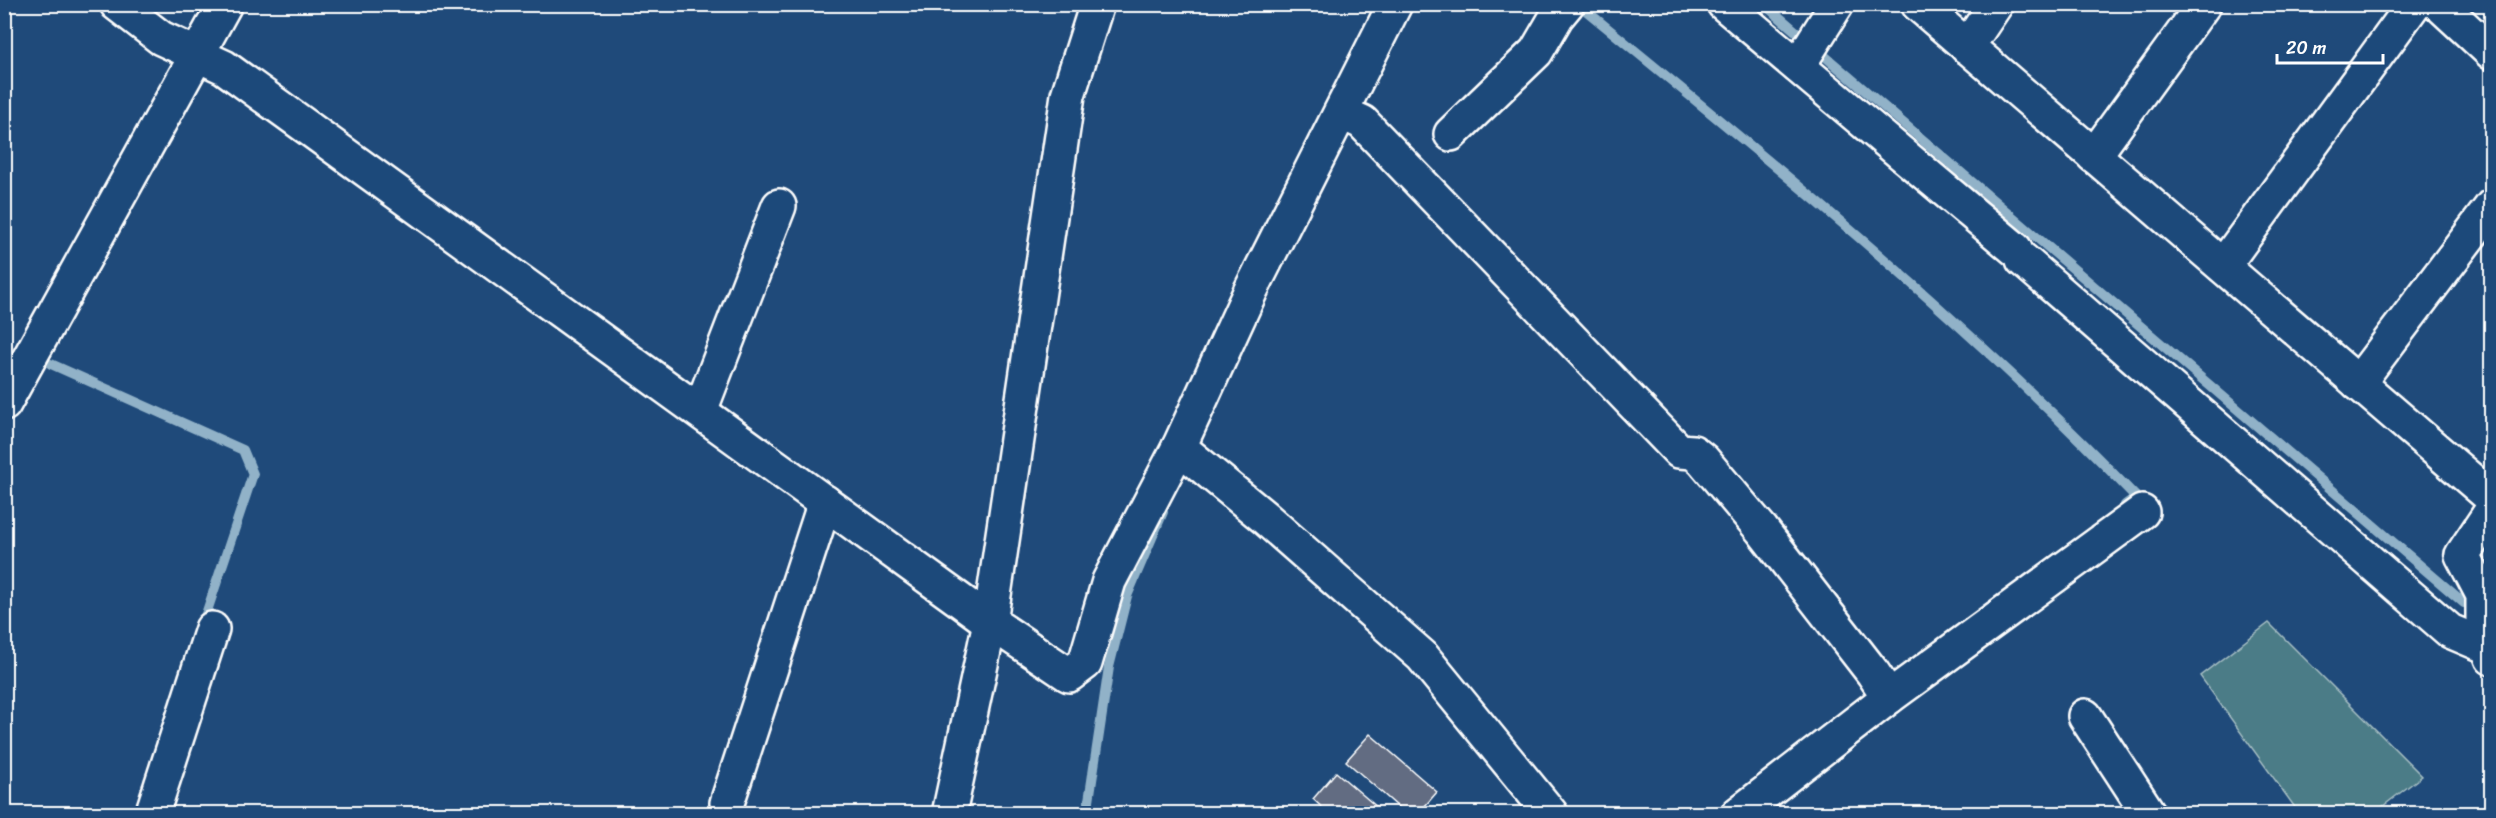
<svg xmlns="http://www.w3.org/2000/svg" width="2496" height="818" font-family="Sriracha,sans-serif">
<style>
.green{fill:#4c7c87;stroke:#a6bec3;stroke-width:1.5}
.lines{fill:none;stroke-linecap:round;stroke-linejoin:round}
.stream{stroke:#91b2c8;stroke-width:10}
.building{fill:#626c82;stroke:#fff;stroke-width:1.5}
.minor-casing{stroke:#fff;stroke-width:38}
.minor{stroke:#1f4a7a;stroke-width:33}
</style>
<rect width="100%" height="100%" fill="#1f4a7a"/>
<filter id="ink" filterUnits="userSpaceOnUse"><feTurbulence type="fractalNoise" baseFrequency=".0167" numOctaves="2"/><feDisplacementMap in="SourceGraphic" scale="12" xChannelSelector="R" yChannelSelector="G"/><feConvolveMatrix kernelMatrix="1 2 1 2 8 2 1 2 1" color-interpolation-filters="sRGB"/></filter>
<g filter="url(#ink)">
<!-- green -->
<path class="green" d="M 2269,623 L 2422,776 L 2374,813 L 2299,813 L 2200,676 Z"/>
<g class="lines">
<!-- stream -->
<g class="stream">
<path d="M 1578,4 C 1770,161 1964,318 2136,497 L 2125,505"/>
<path d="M 1764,4 L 2464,603"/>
<path d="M 51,364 L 243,450 L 253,474 L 202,626"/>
<path d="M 1087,814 L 1109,667 L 1127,596 L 1163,512"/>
<path d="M 1717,814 L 1733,802"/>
</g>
</g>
<!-- building -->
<g class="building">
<path d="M 1370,734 L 1437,792 L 1418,814 L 1406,814 L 1346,761 Z"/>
<path d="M 1336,772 L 1385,814 L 1329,814 L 1313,799 Z"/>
</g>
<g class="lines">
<!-- minor casing -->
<g class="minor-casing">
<g id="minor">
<path d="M 117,4 L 161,38 L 224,67 L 990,622 L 1069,675 L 1085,663 L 1109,581 L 1179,447 L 1264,517 L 1422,656 L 1551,814"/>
<path d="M 1724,4 L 2015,249"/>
<path d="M 1918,4 L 2492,498"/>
<path d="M 2439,4 L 2492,53"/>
<path d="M 1967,47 L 1996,4"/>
<path d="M 1798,66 L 1837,4"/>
<path d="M 1342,113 L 1362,122 L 1679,451 L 1693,452 L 1703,460 L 1762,530 L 1873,673 L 1889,697"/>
<path d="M 1451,134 L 1536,52 L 1557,16 L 1567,4"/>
<path d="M 2094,156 L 2204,4"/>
<path d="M 2023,260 L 2450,631 L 2488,647"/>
<path d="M 2223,266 L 2414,4"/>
<path d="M 2358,383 L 2492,206"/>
<path d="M 4,404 L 225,4"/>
<path d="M 700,411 L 779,206"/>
<path d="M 1179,447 L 1251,290 L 1395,4"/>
<path d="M 2492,510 L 2462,555 L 2483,595 L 2483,632 L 2492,658"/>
<path d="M 2085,716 L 2149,814"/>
<path d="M 727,803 L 825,502"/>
<path d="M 152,814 L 212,629"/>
<path d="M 949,814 L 990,622 L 1068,95 L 1097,4"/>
<path d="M 1738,814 L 1889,697 L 2142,512"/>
</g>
</g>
<!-- minor -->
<use href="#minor" class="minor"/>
</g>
</g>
<!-- margin -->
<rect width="2496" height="818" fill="none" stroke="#1f4a7a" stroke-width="24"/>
<rect x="12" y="12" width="2472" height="794" fill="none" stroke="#fff" stroke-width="2" filter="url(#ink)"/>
<!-- scale -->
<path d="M2277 54v9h106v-9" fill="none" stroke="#ffffff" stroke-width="3"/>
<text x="2286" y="54" font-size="18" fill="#ffffff" stroke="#1f4a7a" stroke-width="4.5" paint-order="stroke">20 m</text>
</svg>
